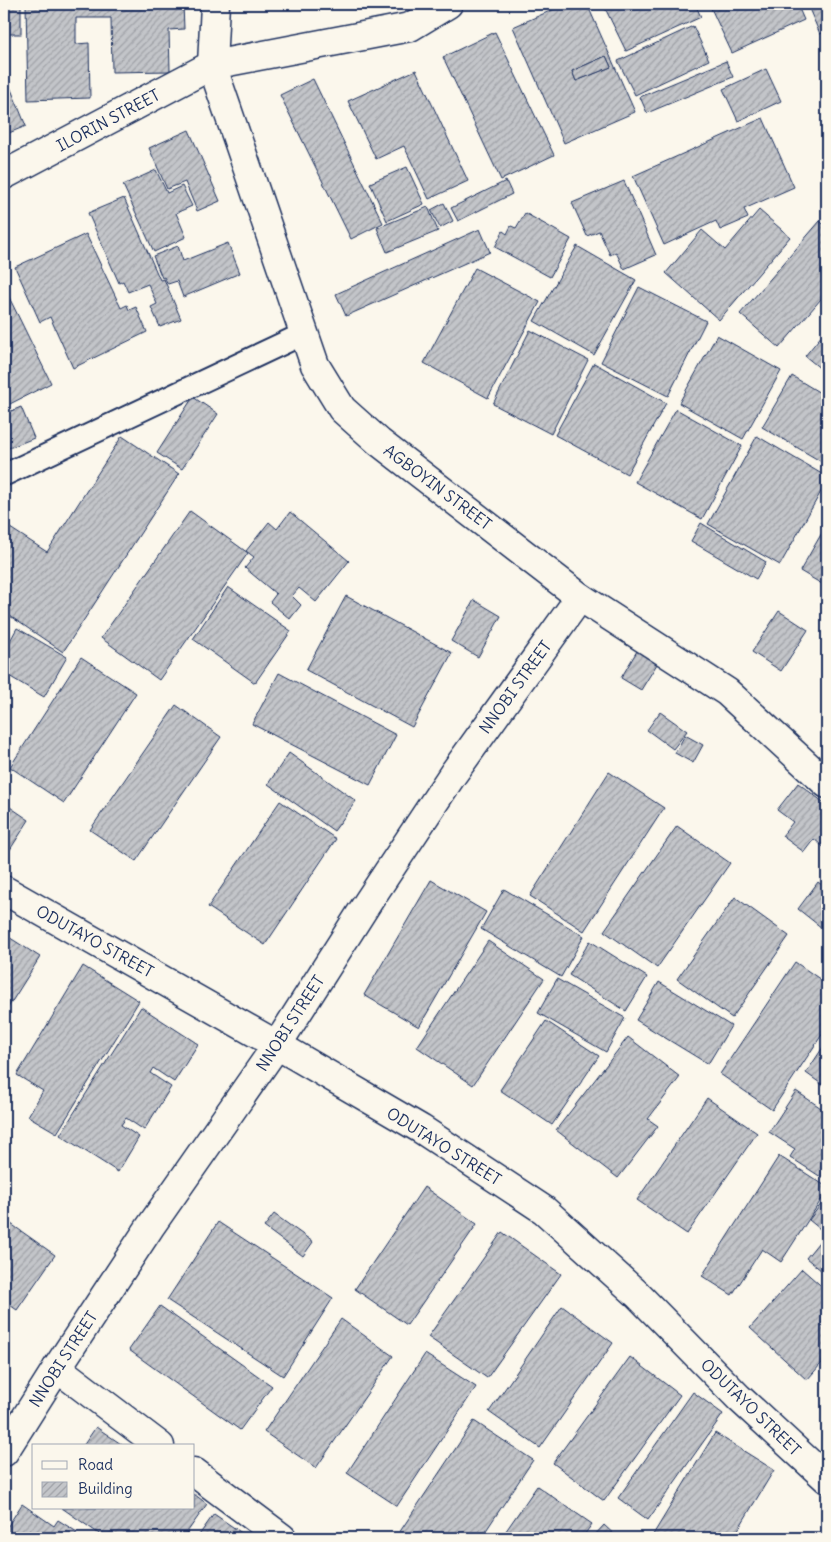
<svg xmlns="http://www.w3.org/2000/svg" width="831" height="1542" font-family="Delius,sans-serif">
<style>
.building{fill:url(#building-hatch);stroke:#1b2f5e;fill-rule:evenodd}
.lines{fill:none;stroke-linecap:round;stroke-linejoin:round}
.lane-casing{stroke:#1b2f5e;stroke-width:25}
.street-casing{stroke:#1b2f5e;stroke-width:31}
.lane{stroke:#fbf7ec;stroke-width:21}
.street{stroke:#fbf7ec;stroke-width:28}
.labels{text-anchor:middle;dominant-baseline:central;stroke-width:5;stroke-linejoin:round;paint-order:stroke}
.street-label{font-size:16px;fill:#1b2f5e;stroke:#fbf7ec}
</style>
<defs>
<pattern id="building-hatch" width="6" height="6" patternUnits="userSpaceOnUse" patternTransform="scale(1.25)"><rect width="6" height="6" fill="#c3c5c9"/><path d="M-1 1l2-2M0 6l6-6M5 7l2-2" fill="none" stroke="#9ea0a6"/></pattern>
</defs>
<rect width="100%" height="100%" fill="#fbf7ec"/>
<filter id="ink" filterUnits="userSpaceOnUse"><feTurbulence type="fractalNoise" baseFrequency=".02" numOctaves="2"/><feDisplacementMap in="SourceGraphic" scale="10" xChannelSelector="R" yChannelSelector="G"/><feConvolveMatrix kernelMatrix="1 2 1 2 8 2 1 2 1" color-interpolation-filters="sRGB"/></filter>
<g filter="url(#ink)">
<!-- building -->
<g class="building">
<rect x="4" y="4" width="17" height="30"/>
<path d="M 26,4 L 183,4 L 184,29 L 169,30 L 170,71 L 112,72 L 111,18 L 76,18 L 76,44 L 89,43 L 90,98 L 28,100 Z"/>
<path d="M 566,4 L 587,4 L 635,112 L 564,143 L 513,27 ZM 606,56 L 611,67 L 576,81 L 572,71 Z"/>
<path d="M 603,4 L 695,4 L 701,17 L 626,51 Z"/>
<path d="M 709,4 L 797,4 L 804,20 L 732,53 Z"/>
<path d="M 807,4 L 827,4 L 827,31 L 820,34 Z"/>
<path d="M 693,26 L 709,60 L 635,95 L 618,61 Z"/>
<path d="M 495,32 L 554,155 L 501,180 L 443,57 Z"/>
<path d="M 606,56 L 611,67 L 576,81 L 572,71 Z"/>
<path d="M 726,61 L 733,77 L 647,113 L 640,97 Z"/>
<path d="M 766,69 L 781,101 L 738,121 L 723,89 Z"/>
<path d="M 416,70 L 468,181 L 429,199 L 404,146 L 376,159 L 348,101 Z"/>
<path d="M 4,72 L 26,126 L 4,135 Z"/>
<path d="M 313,79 L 383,223 L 351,239 L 280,95 Z"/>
<path d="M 763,118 L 794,187 L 744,209 L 748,218 L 720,230 L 716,221 L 664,245 L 633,176 Z"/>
<path d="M 189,130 L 220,201 L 197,211 L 185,182 L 167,189 L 149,148 Z"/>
<path d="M 407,167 L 424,204 L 387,221 L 370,183 Z"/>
<path d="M 156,170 L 167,193 L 182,186 L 192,206 L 176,213 L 186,237 L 154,252 L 123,185 Z"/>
<path d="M 506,181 L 512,194 L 458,221 L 451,208 Z"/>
<path d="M 624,181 L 656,255 L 624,269 L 616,252 L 610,255 L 599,231 L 587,236 L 572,203 Z"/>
<path d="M 124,198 L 160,280 L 164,279 L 181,319 L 160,327 L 151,307 L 157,304 L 148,284 L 128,292 L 123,281 L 119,283 L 88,213 Z"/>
<path d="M 444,203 L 453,221 L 440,228 L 431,210 Z"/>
<path d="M 428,207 L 438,231 L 387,252 L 377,228 Z"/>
<path d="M 759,210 L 790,237 L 719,320 L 666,273 L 702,230 L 725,250 Z"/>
<path d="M 525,213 L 571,239 L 550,277 L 495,247 L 503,231 L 507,234 L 511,226 L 516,228 Z"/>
<path d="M 820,221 L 827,228 L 827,292 L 779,348 L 740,314 Z"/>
<path d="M 480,229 L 490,252 L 346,316 L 336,294 Z"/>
<path d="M 86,234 L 121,308 L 127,305 L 129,310 L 136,307 L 147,332 L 73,368 L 50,317 L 40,322 L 15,267 Z"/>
<path d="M 228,243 L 240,273 L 183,297 L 177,281 L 168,284 L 164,277 L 162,278 L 153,256 L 178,246 L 183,261 Z"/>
<path d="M 577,246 L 636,280 L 594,355 L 534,321 Z"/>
<path d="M 475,268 L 540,302 L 488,398 L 424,363 Z"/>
<path d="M 4,287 L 51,383 L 4,407 Z"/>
<path d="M 639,287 L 706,321 L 668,396 L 601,362 Z"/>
<path d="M 827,329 L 827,374 L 805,356 Z"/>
<path d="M 530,330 L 588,360 L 551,434 L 493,404 Z"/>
<path d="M 717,335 L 781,371 L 743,439 L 679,403 Z"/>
<path d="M 594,363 L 666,403 L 627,474 L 555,435 Z"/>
<path d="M 792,376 L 827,397 L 827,465 L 762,427 Z"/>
<path d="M 193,397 L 218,414 L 182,469 L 157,453 Z"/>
<path d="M 21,407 L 34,438 L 4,450 L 4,414 Z"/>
<path d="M 676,409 L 742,446 L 702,519 L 635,482 Z"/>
<path d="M 122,436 L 179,474 L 63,652 L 4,612 L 4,524 L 47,552 Z"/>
<path d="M 757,436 L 827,477 L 827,481 L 780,565 L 708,524 Z"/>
<path d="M 190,511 L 248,553 L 159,680 L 101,638 Z"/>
<path d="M 290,512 L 349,561 L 316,602 L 299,588 L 292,596 L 301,605 L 290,619 L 270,602 L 276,594 L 245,568 L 254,557 L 246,551 L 269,522 L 277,529 Z"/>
<path d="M 701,523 L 766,562 L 756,579 L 691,541 Z"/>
<path d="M 827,524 L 827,587 L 800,571 Z"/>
<path d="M 228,587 L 291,631 L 255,683 L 193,639 Z"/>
<path d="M 346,596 L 452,653 L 412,727 L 306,670 Z"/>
<path d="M 474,600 L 501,616 L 478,657 L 451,641 Z"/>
<path d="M 779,611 L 808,630 L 781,671 L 752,652 Z"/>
<path d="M 17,628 L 67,657 L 44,697 L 4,673 L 4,652 Z"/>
<path d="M 637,651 L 657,664 L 641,690 L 621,678 Z"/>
<path d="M 81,657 L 136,693 L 64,803 L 10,767 Z"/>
<path d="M 279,673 L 396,735 L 370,785 L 252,724 Z"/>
<path d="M 4,681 L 11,686 L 4,697 Z"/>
<path d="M 176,705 L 221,737 L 136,861 L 90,830 Z"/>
<path d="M 660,712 L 687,731 L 673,749 L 647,730 Z"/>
<path d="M 685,735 L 703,745 L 693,763 L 675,753 Z"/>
<path d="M 289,753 L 356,801 L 334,831 L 268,784 Z"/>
<path d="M 609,772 L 664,808 L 584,931 L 530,896 Z"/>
<path d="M 798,783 L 827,805 L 827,850 L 814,839 L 804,852 L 782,836 L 793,822 L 777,810 Z"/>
<path d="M 280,801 L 336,839 L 265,945 L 208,907 Z"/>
<path d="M 4,803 L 29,820 L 4,859 Z"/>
<path d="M 677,826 L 730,863 L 657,968 L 604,931 Z"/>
<path d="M 431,880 L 486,912 L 419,1027 L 364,995 Z"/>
<path d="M 818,882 L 827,889 L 827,932 L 798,909 Z"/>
<path d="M 504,889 L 584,936 L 561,977 L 481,929 Z"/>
<path d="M 735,897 L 789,936 L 732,1018 L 677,979 Z"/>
<path d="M 4,934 L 40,957 L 4,1014 Z"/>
<path d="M 488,941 L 544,979 L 473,1085 L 417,1047 Z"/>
<path d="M 590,941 L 647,977 L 626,1011 L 569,975 Z"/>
<path d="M 795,962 L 827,984 L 827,1027 L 772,1110 L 720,1074 Z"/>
<path d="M 83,966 L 139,1001 L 57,1133 L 28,1116 L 43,1091 L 17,1075 Z"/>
<path d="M 557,979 L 625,1018 L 606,1052 L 538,1013 Z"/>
<path d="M 659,982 L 731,1026 L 708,1064 L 636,1020 Z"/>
<path d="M 141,1007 L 198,1044 L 174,1082 L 153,1068 L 150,1073 L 171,1087 L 144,1130 L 126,1118 L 121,1125 L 139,1137 L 118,1172 L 60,1135 Z"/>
<path d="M 546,1021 L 599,1056 L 552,1125 L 500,1090 Z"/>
<path d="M 628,1037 L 680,1077 L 648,1119 L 658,1126 L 618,1178 L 556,1130 Z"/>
<path d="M 827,1041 L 827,1088 L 806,1073 Z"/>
<path d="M 796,1091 L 827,1112 L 827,1173 L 824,1179 L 790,1157 L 795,1149 L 769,1132 Z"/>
<path d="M 707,1098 L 757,1133 L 687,1234 L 637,1200 Z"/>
<path d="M 779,1156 L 827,1187 L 827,1191 L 781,1262 L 762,1249 L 732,1295 L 702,1276 Z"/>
<path d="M 424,1187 L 477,1224 L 407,1325 L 355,1289 Z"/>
<path d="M 822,1203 L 827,1207 L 827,1230 L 825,1233 L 809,1220 Z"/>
<path d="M 274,1214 L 313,1242 L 303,1256 L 264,1227 Z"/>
<path d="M 4,1219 L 55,1255 L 17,1310 L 4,1301 Z"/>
<path d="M 218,1222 L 333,1298 L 283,1376 L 167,1300 Z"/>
<path d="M 502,1232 L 561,1274 L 487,1378 L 428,1337 Z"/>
<path d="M 827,1232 L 827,1275 L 806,1258 Z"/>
<path d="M 802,1269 L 827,1291 L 827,1357 L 807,1380 L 750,1328 Z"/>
<path d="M 160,1306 L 272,1386 L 240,1430 L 129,1350 Z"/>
<path d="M 562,1306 L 613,1343 L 540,1448 L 489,1412 Z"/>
<path d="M 341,1319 L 393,1356 L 316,1468 L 264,1432 Z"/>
<path d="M 425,1354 L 476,1387 L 397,1506 L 347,1473 Z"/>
<path d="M 630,1357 L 680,1395 L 604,1501 L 553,1463 Z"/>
<path d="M 693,1392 L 723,1414 L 648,1520 L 618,1498 Z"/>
<path d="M 474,1421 L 533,1460 L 481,1538 L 401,1538 L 397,1536 Z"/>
<path d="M 96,1427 L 124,1446 L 83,1446 Z"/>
<path d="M 715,1433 L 774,1470 L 733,1538 L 651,1538 Z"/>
<path d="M 537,1486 L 592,1524 L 582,1538 L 501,1538 Z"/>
<path d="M 194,1494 L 207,1504 L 183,1538 L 105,1538 L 62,1508 L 194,1508 Z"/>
<path d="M 22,1504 L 54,1526 L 58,1520 L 77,1532 L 73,1538 L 4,1538 L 4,1532 Z"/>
<path d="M 214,1514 L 249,1538 L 197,1538 Z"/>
<path d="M 604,1525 L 618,1538 L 592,1538 Z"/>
</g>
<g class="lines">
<!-- lane casing -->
<g class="lane-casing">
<path id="lane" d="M 4,475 L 305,333"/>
</g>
<!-- street casing -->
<g class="street-casing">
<g id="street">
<path d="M 215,4 L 212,65 L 315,365 L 342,409 L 379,442 L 580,597 L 727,692 L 827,784"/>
<path d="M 4,175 L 212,65 L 410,27 L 448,4"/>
<path d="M 4,890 L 277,1045 L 421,1129 L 544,1210 L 637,1294 L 739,1398 L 827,1479"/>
<path d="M 57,1368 L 160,1446"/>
<path d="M 4,1452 L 57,1368 L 150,1227 L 277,1045 L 368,902 L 453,774 L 580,597"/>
<path d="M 194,1472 L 282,1538"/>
</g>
</g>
<!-- lane -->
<use href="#lane" class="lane"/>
<!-- street -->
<use href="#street" class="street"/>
</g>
</g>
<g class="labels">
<!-- street labels -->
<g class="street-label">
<text transform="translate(108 120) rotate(-28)">ILORIN STREET</text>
<text transform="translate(438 487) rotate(37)">AGBOYIN STREET</text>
<text transform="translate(515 687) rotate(-54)">NNOBI STREET</text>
<text transform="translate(95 941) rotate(29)">ODUTAYO STREET</text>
<text transform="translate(290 1023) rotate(-57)">NNOBI STREET</text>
<text transform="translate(444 1146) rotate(32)">ODUTAYO STREET</text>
<text transform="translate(63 1359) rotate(-57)">NNOBI STREET</text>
<text transform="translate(751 1407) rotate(44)">ODUTAYO STREET</text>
</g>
</g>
<!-- margin -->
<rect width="831" height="1542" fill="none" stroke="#fbf7ec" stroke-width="20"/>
<rect x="10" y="10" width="811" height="1522" fill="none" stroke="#1b2f5e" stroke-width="2" filter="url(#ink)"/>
<!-- legend -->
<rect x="32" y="1444" width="162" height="65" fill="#fbf7ec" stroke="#a1a7b3"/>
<rect x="42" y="1461" width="25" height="8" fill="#fbf7ec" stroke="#a1a7b3"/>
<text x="78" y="1470" font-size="15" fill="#1b2f5e">Road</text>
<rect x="42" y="1482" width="25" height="15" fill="url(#building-hatch)" stroke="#a1a7b3"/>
<text x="78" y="1494" font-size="15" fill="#1b2f5e">Building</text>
</svg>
